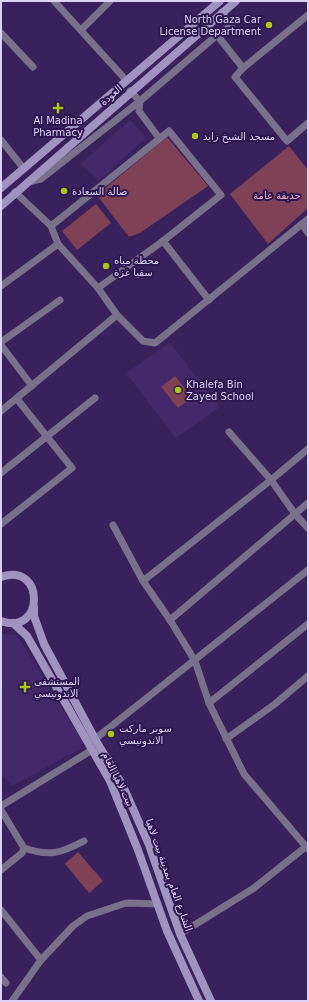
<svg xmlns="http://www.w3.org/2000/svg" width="309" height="1002" font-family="'DejaVu Sans',Cairo,sans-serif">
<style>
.built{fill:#43296a}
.green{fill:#7f4156}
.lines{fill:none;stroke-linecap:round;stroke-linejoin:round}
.minor{stroke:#79708c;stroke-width:7}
.secondary{stroke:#a193c0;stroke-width:8}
.poi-dot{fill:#abc615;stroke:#2f1650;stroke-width:1.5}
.labels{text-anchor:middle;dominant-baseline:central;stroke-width:4;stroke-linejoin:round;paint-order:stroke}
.poi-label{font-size:10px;fill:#ddd2f6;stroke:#2f1650;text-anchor:start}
.street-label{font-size:10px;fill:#ddd2f6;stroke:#2f1650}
.park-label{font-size:10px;fill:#f5b5c8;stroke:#2f1650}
</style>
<rect width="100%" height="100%" fill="#39215b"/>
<!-- built -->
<g class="built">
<path d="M 130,120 L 146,138 L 98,181 L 81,163 Z"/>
<path d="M 170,343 L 220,407 L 176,438 L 126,373 Z"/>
<path d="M 2,634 L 17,635 L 83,742 L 80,749 L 12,786 L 1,774 L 1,635 Z"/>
</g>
<!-- green -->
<g class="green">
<path d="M 167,137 L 208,186 L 140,233 L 129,237 L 97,195 Z"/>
<path d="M 289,146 L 308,170 L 308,208 L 268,244 L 230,194 Z"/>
<path d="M 96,204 L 111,223 L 77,250 L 62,231 Z"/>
<path d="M 175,376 L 192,397 L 178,408 L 161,387 Z"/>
<path d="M 78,852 L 103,881 L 89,893 L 65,864 Z"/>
</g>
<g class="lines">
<!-- minor -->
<g class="minor">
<path d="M 54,1 L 126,80"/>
<path d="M 222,12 L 231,26 L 217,35 L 243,68 L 235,77 L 287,141 L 308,123"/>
<path d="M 81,30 L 110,1"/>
<path d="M 1,33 L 33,67"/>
<path d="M 243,68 L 308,15"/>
<path d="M 130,91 L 140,101 L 139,111 L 159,138"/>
<path d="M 1,140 L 24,169"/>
<path d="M 28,182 L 41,179 L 140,101 L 217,35"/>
<path d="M 15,192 L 51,226 L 58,244 L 98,288 L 117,315 L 143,341 L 155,343 L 308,219"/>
<path d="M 302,224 L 308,233"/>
<path d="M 51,226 L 169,131 L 221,195 L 163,241 L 98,288"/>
<path d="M 163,241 L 209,300"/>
<path d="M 1,286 L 58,244"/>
<path d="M 1,342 L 60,300"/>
<path d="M 1,345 L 32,386"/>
<path d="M 1,411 L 117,315"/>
<path d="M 229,432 L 271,480 L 295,514 L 308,528"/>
<path d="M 1,473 L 95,398"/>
<path d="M 308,503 L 170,620 L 195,661 L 209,703 L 244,774 L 308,849"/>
<path d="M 1,524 L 72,468 L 17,399"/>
<path d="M 113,525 L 143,581 L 170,620"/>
<path d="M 143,581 L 271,480 L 308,449"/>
<path d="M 209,703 L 308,624"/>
<path d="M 95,739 L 308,570"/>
<path d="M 226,739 L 275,704 L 308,676"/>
<path d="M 1,806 L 92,750"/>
<path d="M 1,810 L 24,848 C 50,857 61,853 84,841"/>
<path d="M 1,870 L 22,853 L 24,848"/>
<path d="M 1,910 L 41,960"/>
<path d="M 180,934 L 254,888 L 308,845"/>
<path d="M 1,977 L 6,983"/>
<path d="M 12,1001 L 41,960 L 73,926 L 87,916 L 126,903 L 158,904"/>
</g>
<!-- secondary -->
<g class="secondary">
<path d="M 1,188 L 220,1"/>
<path d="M 1,206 L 236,1"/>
<path d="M 1,577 C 45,561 45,637 1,621"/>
<path d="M 34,607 L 34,616 L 44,644 L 95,739 L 123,786 L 149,845 L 180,934 L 211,1001"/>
<path d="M 13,623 L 27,636 L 110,781 L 138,850 L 167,931 L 199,1001"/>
</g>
</g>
<!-- markers -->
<g class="poi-dot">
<circle cx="269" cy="25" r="4"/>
<path d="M56 102h4v4h4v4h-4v4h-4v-4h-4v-4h4z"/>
<circle cx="195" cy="136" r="4"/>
<circle cx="64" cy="191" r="4"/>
<circle cx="106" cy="266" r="4"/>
<circle cx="178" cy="390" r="4"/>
<path d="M23 681h4v4h4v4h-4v4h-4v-4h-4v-4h4z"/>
<circle cx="111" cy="734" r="4"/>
</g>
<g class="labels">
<!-- poi labels -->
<g class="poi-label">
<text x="261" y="19" text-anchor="end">North Gaza Car<tspan x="261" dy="12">License Department</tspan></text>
<text x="58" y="120" text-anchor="middle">Al Madina<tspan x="58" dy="12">Pharmacy</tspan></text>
<text x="203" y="136">مسجد الشيخ زايد</text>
<text x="72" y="191">صالة السعادة</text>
<text x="114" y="260">محطة مياه<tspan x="114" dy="12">سقيا غزة</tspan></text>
<text x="186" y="384">Khalefa Bin<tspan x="186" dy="12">Zayed School</tspan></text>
<text x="34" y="681">المستشفى<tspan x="34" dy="12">الاندونيسي</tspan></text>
<text x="119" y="728">سوبر ماركت<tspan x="119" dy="12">الاندونيسي</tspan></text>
</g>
<!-- street labels -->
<g class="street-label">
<text transform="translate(111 95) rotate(-41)">العودة</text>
<text transform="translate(118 779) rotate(64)">بيت لاهيا العام</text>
<text transform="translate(169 875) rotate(70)">الشارع العام بمدينة بيت لاهيا</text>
</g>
<!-- park labels -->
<g class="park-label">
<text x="277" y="195">حديقة عامة</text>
</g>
</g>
<!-- border -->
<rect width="309" height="1002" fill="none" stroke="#ddd2f6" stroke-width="4"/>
</svg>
